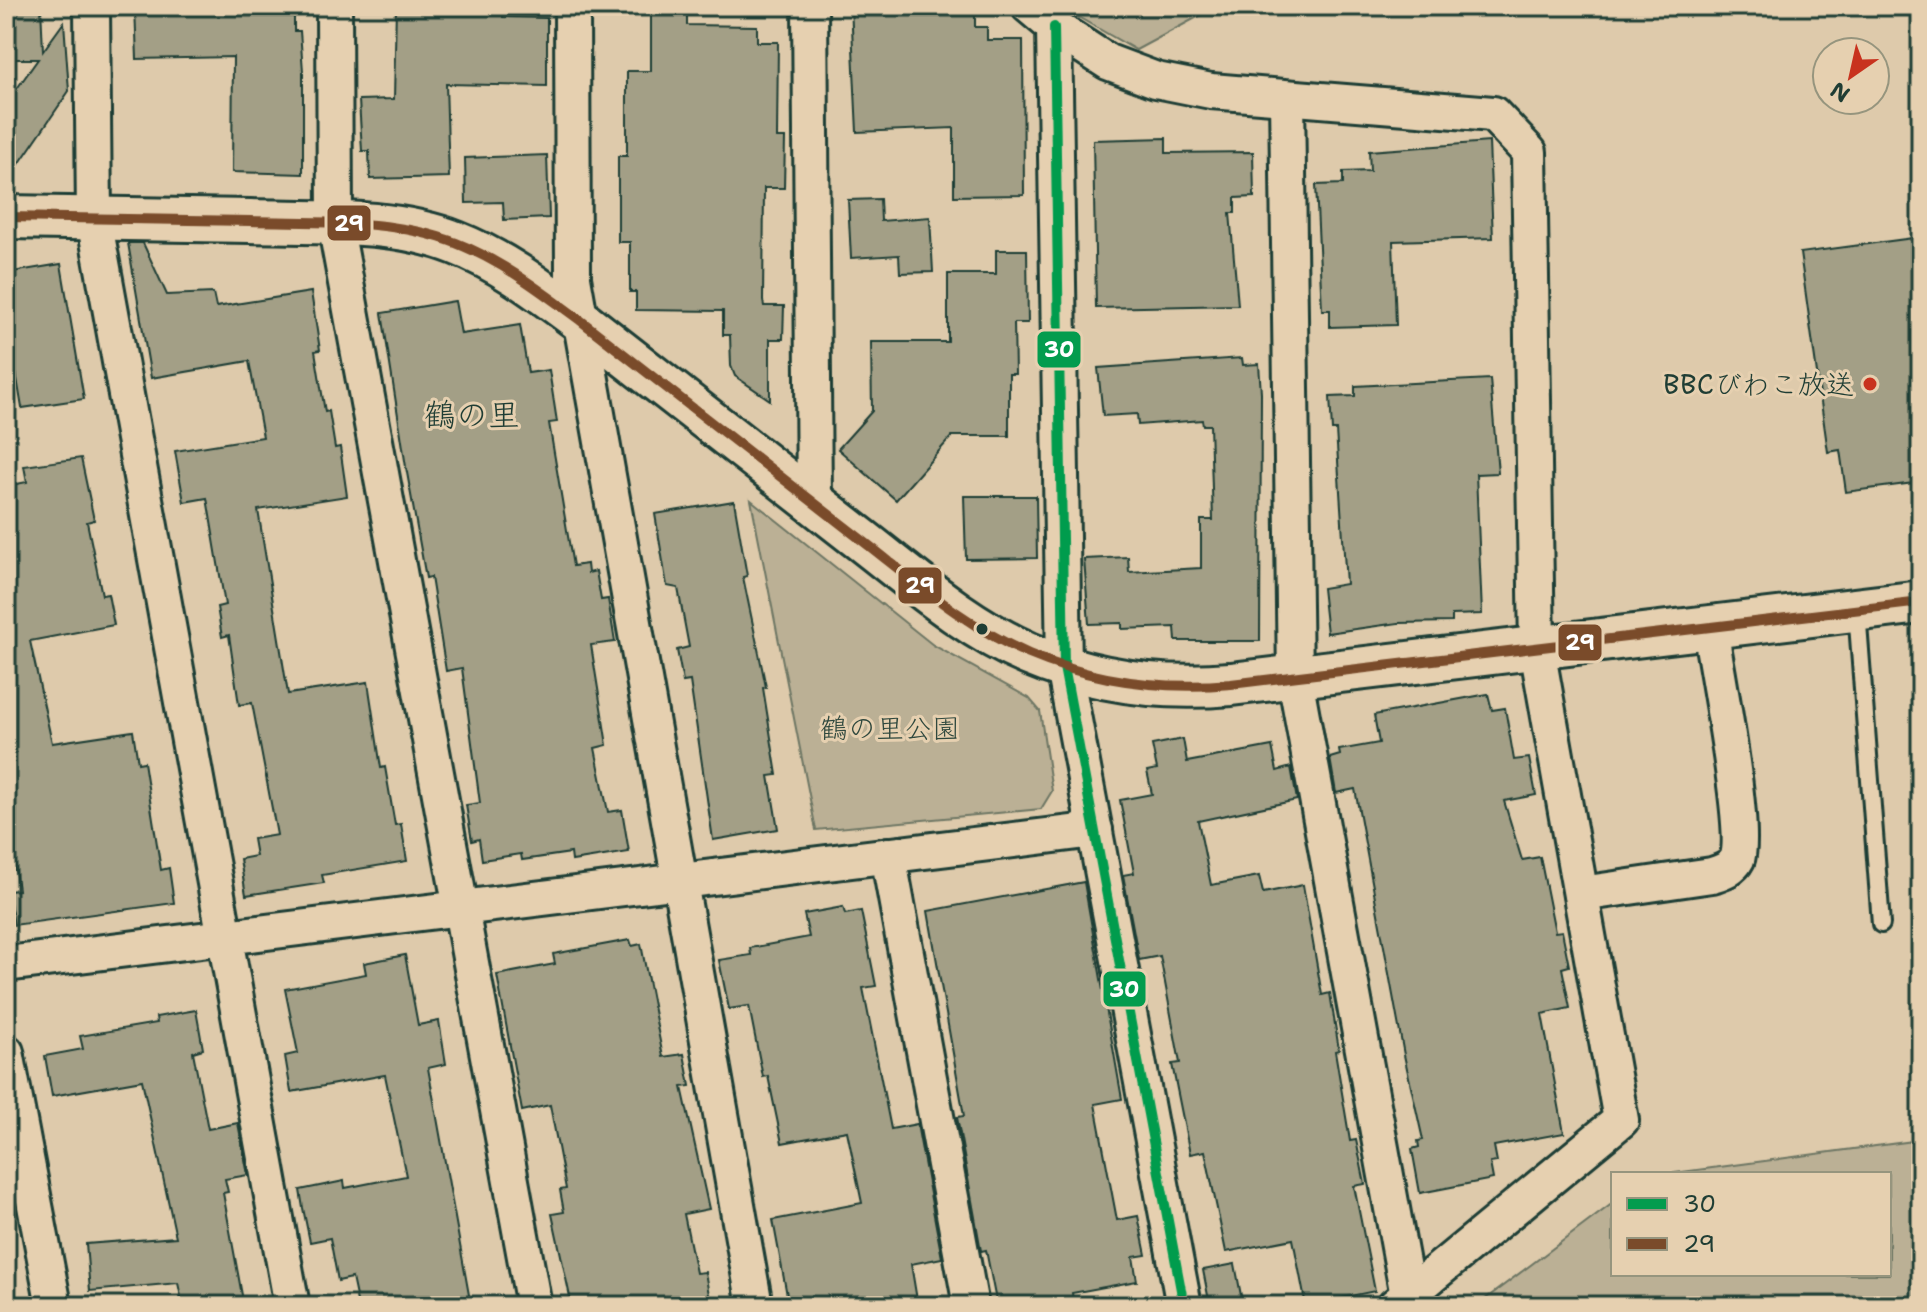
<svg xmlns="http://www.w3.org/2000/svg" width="1927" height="1312" font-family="'Shantell Sans','Klee One',sans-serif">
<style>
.green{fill:#bbb095;stroke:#6d7664;stroke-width:2}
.building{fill:#a39f86;stroke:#1f3d34;stroke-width:2}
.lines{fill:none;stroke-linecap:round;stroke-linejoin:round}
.service-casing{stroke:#1f3d34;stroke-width:22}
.minor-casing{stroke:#1f3d34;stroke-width:40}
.tertiary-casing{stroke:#1f3d34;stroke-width:48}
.service{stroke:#e6d0b0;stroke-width:16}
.minor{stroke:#e6d0b0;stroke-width:34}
.tertiary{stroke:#e6d0b0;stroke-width:42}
.bus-1-casing{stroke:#e6d0b0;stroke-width:16}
.bus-2-casing{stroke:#e6d0b0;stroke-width:16}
.bus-1{stroke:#039c4e;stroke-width:10}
.bus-2{stroke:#7a4b2a;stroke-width:10}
.poi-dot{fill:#c8321e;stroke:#e6d0b0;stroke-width:3}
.bus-dot{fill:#1f3d34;stroke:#e6d0b0;stroke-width:3}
.labels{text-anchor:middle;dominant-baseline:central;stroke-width:6;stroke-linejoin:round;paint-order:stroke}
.poi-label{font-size:28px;fill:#1f3d34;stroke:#e6d0b0;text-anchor:end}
.park-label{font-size:28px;fill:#2f483e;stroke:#e6d0b0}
.quarter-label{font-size:32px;fill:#1f3d34;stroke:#e6d0b0}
.line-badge{stroke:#e6d0b0;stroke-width:3}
.badge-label{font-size:22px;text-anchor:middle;font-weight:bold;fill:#fff}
</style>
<rect width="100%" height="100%" fill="#decaab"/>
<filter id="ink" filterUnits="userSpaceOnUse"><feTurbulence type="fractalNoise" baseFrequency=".0125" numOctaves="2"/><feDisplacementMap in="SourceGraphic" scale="16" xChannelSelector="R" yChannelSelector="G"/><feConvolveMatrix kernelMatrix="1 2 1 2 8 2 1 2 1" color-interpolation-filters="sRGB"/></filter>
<g filter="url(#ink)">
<!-- green -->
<g class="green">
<path d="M 1059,6 L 1218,6 L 1136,50 Z"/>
<path d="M 751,500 L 933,645 L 1029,698 L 1040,711 L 1052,791 L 1041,809 L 816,830 Z"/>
<path d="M 1921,1140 L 1921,1306 L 1476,1306 L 1613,1203 L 1613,1274 L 1889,1274 L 1889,1174 L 1667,1174 Z"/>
</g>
<!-- building -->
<g class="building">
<path d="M 6,6 L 41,6 L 43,51 L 64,22 L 69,91 L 6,183 L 6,104 L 38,59 L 6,59 Z"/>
<path d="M 135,6 L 294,6 L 294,31 L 300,31 L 303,71 L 303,174 L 232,172 L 233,57 L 137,59 Z"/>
<path d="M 396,6 L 449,6 L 449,11 L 503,11 L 503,17 L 547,18 L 547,86 L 446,84 L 449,177 L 370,179 L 369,151 L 362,151 L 359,100 L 394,99 Z"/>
<path d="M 651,6 L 687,6 L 687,25 L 757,26 L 757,42 L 778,42 L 777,138 L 785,138 L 784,188 L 764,188 L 763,301 L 764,306 L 784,306 L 783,339 L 770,339 L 770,400 L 735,376 L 731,366 L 730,335 L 723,335 L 723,311 L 636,310 L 636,292 L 630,292 L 630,242 L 618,242 L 618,156 L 627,156 L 627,71 L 651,71 Z"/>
<path d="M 851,6 L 975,6 L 975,27 L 987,27 L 987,40 L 1023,40 L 1024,195 L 954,196 L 954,128 L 857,132 Z"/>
<path d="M 1166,138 L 1166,153 L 1253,152 L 1254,197 L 1235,198 L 1235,213 L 1230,213 L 1238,305 L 1096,308 L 1093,140 Z"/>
<path d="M 1489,142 L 1493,238 L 1393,241 L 1396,325 L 1330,327 L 1330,310 L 1322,310 L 1316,185 L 1343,184 L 1343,172 L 1370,171 L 1369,151 Z"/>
<path d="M 547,155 L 549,218 L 504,220 L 503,202 L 466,203 L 465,158 Z"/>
<path d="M 880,199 L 881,221 L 930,217 L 933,272 L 900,273 L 899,255 L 851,258 L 848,200 Z"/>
<path d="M 1921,237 L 1921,482 L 1846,492 L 1840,450 L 1828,452 L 1800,253 Z"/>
<path d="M 128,243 L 143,243 L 167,295 L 213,293 L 216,307 L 311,292 L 320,350 L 315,351 L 325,412 L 329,411 L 335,448 L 340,447 L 347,496 L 258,510 L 288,694 L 368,682 L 381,768 L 385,767 L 395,825 L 401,824 L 407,861 L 322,875 L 324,883 L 246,895 L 240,859 L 256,856 L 253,839 L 277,835 L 252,703 L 239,705 L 229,635 L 222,637 L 217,607 L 225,605 L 207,498 L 184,502 L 175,451 L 263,437 L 249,361 L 151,378 Z"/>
<path d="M 996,250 L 1027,250 L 1028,323 L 1014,323 L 1015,374 L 1009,374 L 1009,436 L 952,436 L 896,500 L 838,449 L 872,411 L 871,342 L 948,342 L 948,274 L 996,274 Z"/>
<path d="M 61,264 L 84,399 L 22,408 L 6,313 L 6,273 Z"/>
<path d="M 455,301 L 461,334 L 520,325 L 528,373 L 549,370 L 557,422 L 549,423 L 573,566 L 587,564 L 588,573 L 596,571 L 601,600 L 608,599 L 615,642 L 591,645 L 607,745 L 595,748 L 608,812 L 622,810 L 629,852 L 572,861 L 571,853 L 522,860 L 521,854 L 482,860 L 479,839 L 472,841 L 466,805 L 480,803 L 462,668 L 446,671 L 431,577 L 426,578 L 406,467 L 382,313 Z"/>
<path d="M 1242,358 L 1243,365 L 1259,364 L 1261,393 L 1260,641 L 1176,641 L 1175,627 L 1122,629 L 1122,623 L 1089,624 L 1084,559 L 1128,557 L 1129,572 L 1201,568 L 1201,520 L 1213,520 L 1210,425 L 1203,425 L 1202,420 L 1138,425 L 1137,414 L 1103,416 L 1098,368 Z"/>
<path d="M 1490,379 L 1498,473 L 1476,474 L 1482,614 L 1452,615 L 1452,622 L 1398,623 L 1327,633 L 1322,588 L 1346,584 L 1336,430 L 1332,430 L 1330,397 L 1355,396 L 1355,386 Z"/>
<path d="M 81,458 L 94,520 L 87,522 L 102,595 L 108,594 L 114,625 L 30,641 L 52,743 L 133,731 L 138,763 L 144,762 L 161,870 L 169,868 L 174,903 L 14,925 L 8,891 L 18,890 L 6,811 L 6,486 L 27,482 L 24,466 Z"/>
<path d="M 964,496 L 1036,496 L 1037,558 L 966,559 Z"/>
<path d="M 734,501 L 747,576 L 743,577 L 766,687 L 763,688 L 777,775 L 769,776 L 778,829 L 713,840 L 690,681 L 683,682 L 677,650 L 689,647 L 678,588 L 667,586 L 655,514 Z"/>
<path d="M 1488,694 L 1492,710 L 1505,708 L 1514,760 L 1529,758 L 1536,795 L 1504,801 L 1522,860 L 1540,857 L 1555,932 L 1562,931 L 1569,966 L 1562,968 L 1570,1008 L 1542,1014 L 1564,1133 L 1494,1146 L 1497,1162 L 1490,1163 L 1493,1179 L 1420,1193 L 1412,1149 L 1419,1147 L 1418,1141 L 1423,1140 L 1404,1055 L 1355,789 L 1336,793 L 1330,758 L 1340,755 L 1339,750 L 1379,743 L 1374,715 Z"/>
<path d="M 1183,739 L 1187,762 L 1272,746 L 1277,771 L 1291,767 L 1297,800 L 1198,821 L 1211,885 L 1259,876 L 1263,893 L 1303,885 L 1322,995 L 1330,993 L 1339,1050 L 1335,1051 L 1350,1141 L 1356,1140 L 1365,1184 L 1354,1186 L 1375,1291 L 1341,1298 L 1342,1306 L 1306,1306 L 1293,1239 L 1226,1252 L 1205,1151 L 1190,1154 L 1172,1064 L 1180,1063 L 1160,956 L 1139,960 L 1123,875 L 1134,873 L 1120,800 L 1152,794 L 1147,771 L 1157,769 L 1152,745 Z"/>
<path d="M 1084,882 L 1122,1099 L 1095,1104 L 1117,1220 L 1138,1216 L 1146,1255 L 1133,1257 L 1137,1281 L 1072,1293 L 1074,1306 L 997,1306 L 986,1250 L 981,1251 L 957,1117 L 964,1116 L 928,911 Z"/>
<path d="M 843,907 L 845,914 L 861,911 L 876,986 L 863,988 L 891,1129 L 917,1124 L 942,1258 L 911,1264 L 918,1306 L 789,1306 L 773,1220 L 862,1203 L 847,1131 L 782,1143 L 768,1076 L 763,1077 L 749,1006 L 729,1009 L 719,960 L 751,955 L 750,948 L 809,937 L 804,914 Z"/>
<path d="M 630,940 L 632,946 L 641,944 L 663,1057 L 684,1054 L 690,1086 L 682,1087 L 709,1209 L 684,1214 L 696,1273 L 705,1272 L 711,1306 L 572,1306 L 552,1214 L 564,1212 L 560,1190 L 566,1189 L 550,1105 L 522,1111 L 497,975 L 555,964 L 553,954 Z"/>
<path d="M 405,955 L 418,1025 L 439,1021 L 446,1064 L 428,1068 L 471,1306 L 358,1306 L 352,1278 L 338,1281 L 330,1238 L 310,1242 L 303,1208 L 300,1190 L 344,1181 L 345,1188 L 406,1176 L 385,1075 L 291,1092 L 285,1056 L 298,1053 L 285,989 L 366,974 L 364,963 Z"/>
<path d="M 196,1010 L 203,1049 L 193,1052 L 208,1129 L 238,1123 L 248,1175 L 225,1179 L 228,1192 L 223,1193 L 244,1306 L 183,1306 L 178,1283 L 90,1291 L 86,1244 L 176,1237 L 142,1080 L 52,1096 L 45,1056 L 83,1049 L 80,1036 L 157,1023 L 156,1017 Z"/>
<path d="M 1235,1264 L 1243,1306 L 1210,1306 L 1203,1270 Z"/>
</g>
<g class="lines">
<!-- service casing -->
<g class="service-casing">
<path id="service" d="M 1857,611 L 1881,924"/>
</g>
<!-- minor casing -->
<g class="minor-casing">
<g id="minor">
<path d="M 92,6 L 94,219 L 292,1306"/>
<path d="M 334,6 L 335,223 L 534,1306"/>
<path d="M 572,6 L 573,278 L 755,1306"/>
<path d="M 810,6 L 814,503"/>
<path d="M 1029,6 L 1054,27 L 1108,62 L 1156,80 L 1211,91 L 1493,114 L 1529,152 L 1537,649 L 1621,1120 L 1395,1306"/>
<path d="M 1054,27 L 1064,667 L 1184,1306"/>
<path d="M 1287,98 L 1295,678 L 1408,1296"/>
<path d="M 888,855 L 971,1306"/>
<path d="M 1581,894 L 1712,875 C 1721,872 1732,869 1737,859 C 1748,832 1716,666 1710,628"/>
<path d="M 6,964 L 1095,830"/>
<path d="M 6,1052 L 54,1306"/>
</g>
</g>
<!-- tertiary casing -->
<g class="tertiary-casing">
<path id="tertiary" d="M 6,217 C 87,218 169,220 250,221 C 318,223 392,218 456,243 C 502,261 541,291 580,320 C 671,391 762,463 854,534 C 909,576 964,626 1029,654 C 1093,681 1163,690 1231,684 L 1921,602"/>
</g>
<!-- service -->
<use href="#service" class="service"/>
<!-- minor -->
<use href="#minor" class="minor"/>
<!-- tertiary -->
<use href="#tertiary" class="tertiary"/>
<!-- bus-1 casing -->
<g class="bus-1-casing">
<path id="bus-1" d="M 1054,27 L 1064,667 L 1184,1306"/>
</g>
<!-- bus-2 casing -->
<g class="bus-2-casing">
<path id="bus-2" d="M 6,217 C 87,218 169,220 250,221 C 318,223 392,218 456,243 C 502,261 541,291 580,320 C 671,391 762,463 854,534 C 909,576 964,626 1029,654 C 1093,681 1163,690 1231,684 L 1921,602"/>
</g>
<!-- bus-1 -->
<use href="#bus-1" class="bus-1"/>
<!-- bus-2 -->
<use href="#bus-2" class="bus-2"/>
</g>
</g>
<!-- markers -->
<circle class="poi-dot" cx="1870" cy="384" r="8"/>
<circle class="bus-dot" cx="982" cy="629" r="7"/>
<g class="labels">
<!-- poi labels -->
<g class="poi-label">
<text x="1854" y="384">BBCびわこ放送</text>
</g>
<!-- park labels -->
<g class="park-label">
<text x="890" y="728">鶴の里公園</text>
</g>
<!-- quarter labels -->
<g class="quarter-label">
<text x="472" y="414">鶴の里</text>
</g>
</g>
<g class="line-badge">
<rect x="326" y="204" width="46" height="38" rx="8" fill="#7a4b2a"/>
<rect x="1036" y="330" width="46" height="39" rx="8" fill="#039c4e"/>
<rect x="897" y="566" width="46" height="39" rx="8" fill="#7a4b2a"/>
<rect x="1557" y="623" width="46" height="39" rx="8" fill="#7a4b2a"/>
<rect x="1102" y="970" width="45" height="38" rx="8" fill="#039c4e"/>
</g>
<g class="badge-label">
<text x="349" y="231">29</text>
<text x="1059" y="357">30</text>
<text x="920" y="593">29</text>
<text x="1580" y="650">29</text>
<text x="1124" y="997">30</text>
</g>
<!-- margin -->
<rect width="1927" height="1312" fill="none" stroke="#e6d0b0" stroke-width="32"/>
<rect x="16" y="16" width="1895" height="1280" fill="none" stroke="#1f3d34" stroke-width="3" filter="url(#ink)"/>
<!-- legend -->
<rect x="1611" y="1172" width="280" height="104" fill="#e6d0b0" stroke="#96957e" stroke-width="2"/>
<rect x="1627" y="1198" width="40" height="12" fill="#039c4e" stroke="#96957e" stroke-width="2"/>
<text x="1683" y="1212" font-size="24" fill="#1f3d34">30</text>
<rect x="1627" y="1238" width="40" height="12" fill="#7a4b2a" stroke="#96957e" stroke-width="2"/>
<text x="1683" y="1252" font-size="24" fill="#1f3d34">29</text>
<!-- north arrow -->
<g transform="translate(1851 76) rotate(214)"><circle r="38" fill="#e6d0b0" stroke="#96957e" stroke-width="2"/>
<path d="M0-6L14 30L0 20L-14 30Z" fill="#c8321e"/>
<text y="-12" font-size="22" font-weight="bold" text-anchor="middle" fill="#1f3d34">N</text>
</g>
</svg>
